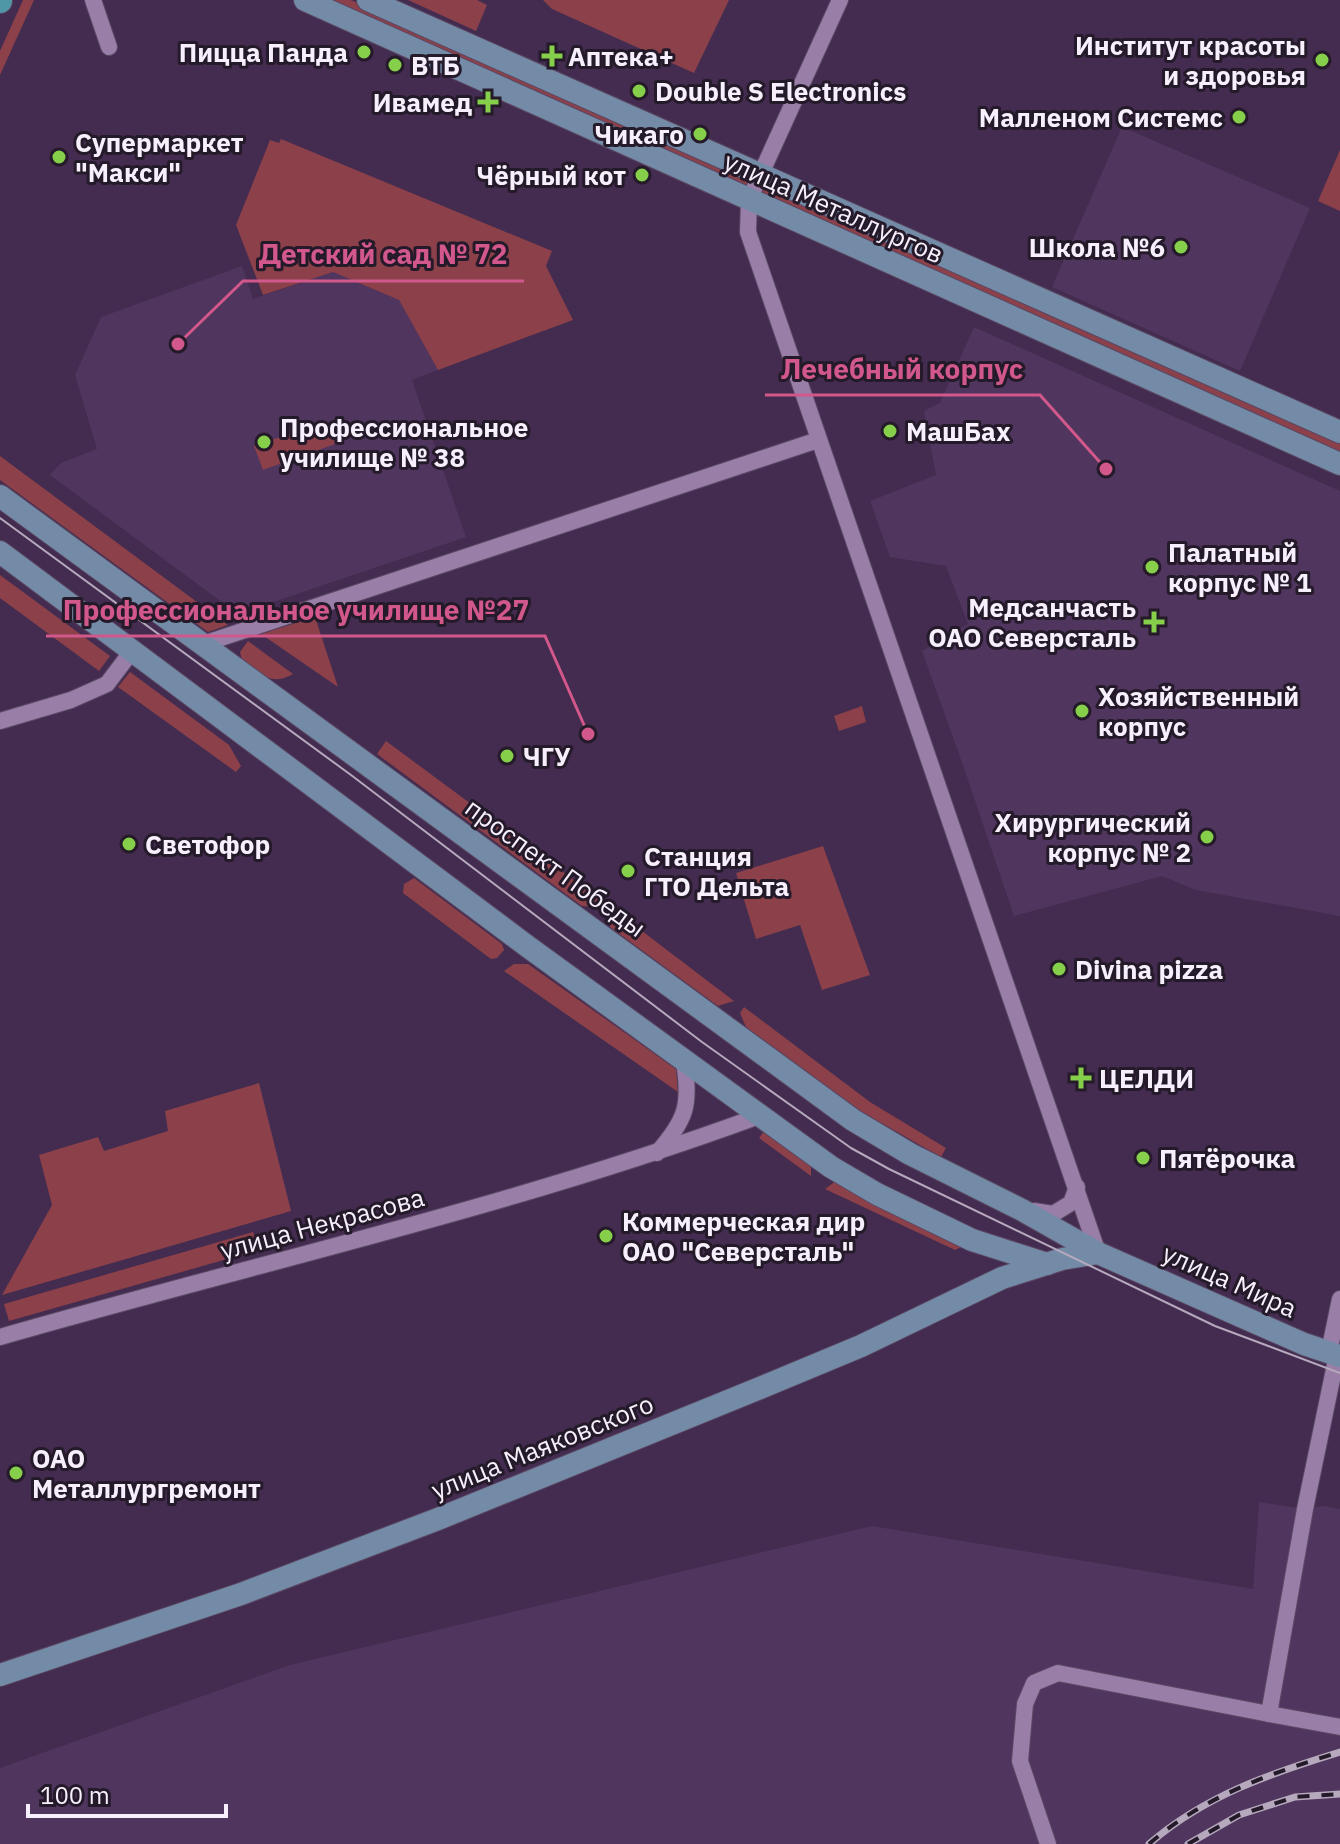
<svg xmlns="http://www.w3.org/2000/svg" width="1340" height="1844" font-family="'IBM Plex Sans',sans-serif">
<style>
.built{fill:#50365e}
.green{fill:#8b404a}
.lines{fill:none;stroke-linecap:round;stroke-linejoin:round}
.street-casing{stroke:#5a4864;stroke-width:18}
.secondary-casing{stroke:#5a4864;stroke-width:24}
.primary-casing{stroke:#5a4864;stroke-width:26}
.street{stroke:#997ea7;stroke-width:16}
.secondary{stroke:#748ba7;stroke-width:22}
.primary{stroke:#4f97a7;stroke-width:24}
.tram{stroke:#b6a9be;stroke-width:2}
.rail-casing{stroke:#b6a9be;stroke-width:7}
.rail{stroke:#241a29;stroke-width:4;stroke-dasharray:12;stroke-linecap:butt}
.poi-dot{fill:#86cf4b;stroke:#241a29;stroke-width:3}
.labels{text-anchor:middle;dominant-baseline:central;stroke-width:6;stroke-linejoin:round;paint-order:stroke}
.poi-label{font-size:26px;font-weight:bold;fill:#f7effc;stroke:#241a29;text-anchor:start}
.street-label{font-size:26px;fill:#f7effc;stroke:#241a29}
.leader{fill:none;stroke:#d2588b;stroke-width:3}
.callout-dot{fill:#d2588b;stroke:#241a29;stroke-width:3}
.callout-label{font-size:28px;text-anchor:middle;font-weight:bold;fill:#d2588b;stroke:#241a29;stroke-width:6;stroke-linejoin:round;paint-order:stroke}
</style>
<rect width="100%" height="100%" fill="#432c4f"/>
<!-- built -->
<g class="built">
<path d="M 1122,127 L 1310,208 L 1240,371 L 1052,287 Z"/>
<path d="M 242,266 L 253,299 L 333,272 L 399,300 L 438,370 L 412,380 L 466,537 L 238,614 L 50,475 L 61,463 L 97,449 L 75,375 L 101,317 Z"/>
<path d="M 974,327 L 1340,491 L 1340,916 L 1196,890 L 1162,876 L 1014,916 L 965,771 L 922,651 L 968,624 L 946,566 L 890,557 L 870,501 L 936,475 L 924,411 L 940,403 Z"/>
<path d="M 1259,1502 L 1305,1509 L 1323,1506 L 1340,1509 L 1340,1844 L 0,1844 L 0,1768 L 290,1665 L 872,1526 L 1253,1589 Z"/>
</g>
<!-- green -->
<g class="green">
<path d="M 23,0 L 34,0 L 0,75 L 0,51 Z"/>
<path d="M 323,0 L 351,0 L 751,179 L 747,190 Z"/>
<path d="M 408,0 L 477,0 L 487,5 L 476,31 Z"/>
<path d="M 543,0 L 729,0 L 694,73 L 552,9 Z"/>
<path d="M 281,139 L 552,251 L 546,266 L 573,320 L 438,370 L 399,300 L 333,272 L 263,295 L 236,225 L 270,140 L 279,143 Z"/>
<path d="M 1340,150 L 1340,211 L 1318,201 Z"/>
<path d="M 765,186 L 1340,441 L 1340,454 L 761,196 Z"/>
<path d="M 327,421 L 335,444 L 263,470 L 254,446 Z"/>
<path d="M 0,456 L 228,625 L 208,632 L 0,480 Z"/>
<path d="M 0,575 L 110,656 L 99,671 L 0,598 Z"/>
<path d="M 315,617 L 338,687 L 261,634 Z"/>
<path d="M 248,641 L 293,674 C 271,687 260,673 242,660 L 240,652 Z"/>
<path d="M 130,672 L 229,745 L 241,766 L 236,772 L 118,687 Z"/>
<path d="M 862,706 L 866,722 L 839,731 L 834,716 Z"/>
<path d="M 386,741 L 605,903 L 595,907 L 582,906 L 377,754 Z"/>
<path d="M 823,846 L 870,975 L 822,990 L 800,925 L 756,939 L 736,873 Z"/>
<path d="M 414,878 L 502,944 L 504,950 L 497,958 L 491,959 L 403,893 L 404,884 Z"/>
<path d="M 617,912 L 734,1001 L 718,1006 L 610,927 L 610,917 Z"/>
<path d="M 514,964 L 528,964 L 676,1069 L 678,1092 L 504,971 Z"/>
<path d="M 744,1007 L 870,1102 L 946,1148 L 941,1157 L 862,1112 L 746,1027 L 740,1013 Z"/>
<path d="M 259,1083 L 291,1211 L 2,1295 L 52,1205 L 39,1155 L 98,1137 L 104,1151 L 168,1131 L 165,1111 Z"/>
<path d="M 765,1130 L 811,1163 L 811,1176 L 759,1138 Z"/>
<path d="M 833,1183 L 839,1183 L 963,1246 L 955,1250 L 825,1189 Z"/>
<path d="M 253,1232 L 259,1250 L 9,1321 L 4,1304 Z"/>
</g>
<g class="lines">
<!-- street casing -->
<g class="street-casing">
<g id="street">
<path d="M 93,0 L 109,47"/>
<path d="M 840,0 L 749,200 L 748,232 L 1098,1253"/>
<path d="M 203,644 L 818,440"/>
<path d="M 0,721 L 71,700 L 107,684 L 132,651"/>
<path d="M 657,1153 C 686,1120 691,1105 684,1062"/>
<path d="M 1034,1211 L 1053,1214 L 1071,1203 L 1077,1187"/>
<path d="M 0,1337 C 253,1264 512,1207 759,1116"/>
<path d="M 1329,1352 L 1340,1299"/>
<path d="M 1269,1714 L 1340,1727"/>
<path d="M 1048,1844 L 1020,1761 L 1025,1704 L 1034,1683 L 1058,1673 L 1269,1714 L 1305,1509 L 1337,1355"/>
</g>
</g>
<!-- secondary casing -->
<g class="secondary-casing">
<g id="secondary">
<path d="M 305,0 L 1340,464"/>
<path d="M 368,0 L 1340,432"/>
<path d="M 0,496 L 853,1120 L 910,1154 L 1022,1210 L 1098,1253 L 1304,1344 L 1340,1356"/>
<path d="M 0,552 L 527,946 L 831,1167 L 877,1194 L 972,1240 L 1047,1264"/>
<path d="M 0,1675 L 241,1594 L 438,1519 L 760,1388 L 861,1346 L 1002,1278 L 1062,1259 L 1098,1253"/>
</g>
</g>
<!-- primary casing -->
<g class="primary-casing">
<path id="primary" d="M 0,1 L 0,0"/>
</g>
<!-- street -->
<use href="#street" class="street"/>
<!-- secondary -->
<use href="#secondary" class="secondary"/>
<!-- primary -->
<use href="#primary" class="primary"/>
<!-- tram -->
<path class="tram" d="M 0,518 L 351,775 L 702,1042 L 851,1148 L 889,1169 L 1215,1326 L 1340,1373"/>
<!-- rail casing -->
<g class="rail-casing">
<g id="rail">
<path d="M 1149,1844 C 1204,1796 1271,1773 1340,1752"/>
<path d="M 1188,1844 L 1239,1815 L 1295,1797 L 1340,1794"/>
</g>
</g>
<!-- rail -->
<use href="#rail" class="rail"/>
</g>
<!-- markers -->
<g class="poi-dot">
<circle cx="364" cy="52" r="8"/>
<path d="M548 44h8v8h8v8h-8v8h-8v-8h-8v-8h8z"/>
<circle cx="1322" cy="60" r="8"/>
<circle cx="395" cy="65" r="8"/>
<circle cx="639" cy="91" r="8"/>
<path d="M484 90h8v8h8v8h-8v8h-8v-8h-8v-8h8z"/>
<circle cx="1239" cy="117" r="8"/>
<circle cx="700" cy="134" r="8"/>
<circle cx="59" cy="157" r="8"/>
<circle cx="642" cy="175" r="8"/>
<circle cx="1181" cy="247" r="8"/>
<circle cx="890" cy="431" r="8"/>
<circle cx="264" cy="442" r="8"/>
<circle cx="1152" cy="567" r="8"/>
<path d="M1150 610h8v8h8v8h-8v8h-8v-8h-8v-8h8z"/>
<circle cx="1082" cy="711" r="8"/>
<circle cx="507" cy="756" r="8"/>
<circle cx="1207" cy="837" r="8"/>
<circle cx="129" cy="844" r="8"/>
<circle cx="628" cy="871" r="8"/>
<circle cx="1059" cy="969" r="8"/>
<path d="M1077 1066h8v8h8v8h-8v8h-8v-8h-8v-8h8z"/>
<circle cx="1143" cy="1158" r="8"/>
<circle cx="606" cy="1236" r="8"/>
<circle cx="16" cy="1473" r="8"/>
</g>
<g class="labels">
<!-- poi labels -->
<g class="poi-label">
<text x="1306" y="45" text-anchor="end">Институт красоты<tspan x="1306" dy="30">и здоровья</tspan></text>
<text x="348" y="52" text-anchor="end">Пицца Панда</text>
<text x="568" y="56">Аптека+</text>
<text x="411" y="65">ВТБ</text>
<text x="655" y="91">Double S Electronics</text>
<text x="472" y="102" text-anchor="end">Ивамед</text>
<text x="1223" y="117" text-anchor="end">Малленом Системс</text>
<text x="684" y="134" text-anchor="end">Чикаго</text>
<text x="75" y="142">Супермаркет<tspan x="75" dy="30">"Макси"</tspan></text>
<text x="626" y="175" text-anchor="end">Чёрный кот</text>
<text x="1165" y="247" text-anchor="end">Школа №6</text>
<text x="280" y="427">Профессиональное<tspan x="280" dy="30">училище № 38</tspan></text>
<text x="906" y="431">МашБах</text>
<text x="1168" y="552">Палатный<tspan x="1168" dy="30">корпус № 1</tspan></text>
<text x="1136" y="607" text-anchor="end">Медсанчасть<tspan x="1136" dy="30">ОАО Северсталь</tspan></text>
<text x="1098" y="696">Хозяйственный<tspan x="1098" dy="30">корпус</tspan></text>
<text x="523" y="756">ЧГУ</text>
<text x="1191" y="822" text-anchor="end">Хирургический<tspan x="1191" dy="30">корпус № 2</tspan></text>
<text x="145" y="844">Светофор</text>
<text x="644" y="856">Станция<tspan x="644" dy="30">ГТО Дельта</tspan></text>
<text x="1075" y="969">Divina pizza</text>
<text x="1099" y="1078">ЦЕЛДИ</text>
<text x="1159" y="1158">Пятёрочка</text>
<text x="622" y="1221">Коммерческая дир<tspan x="622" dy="30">ОАО "Северсталь"</tspan></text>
<text x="32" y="1458">OAO<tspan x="32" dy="30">Металлургремонт</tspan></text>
</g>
<!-- street labels -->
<g class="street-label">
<text transform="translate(834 207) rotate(24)">улица Металлургов</text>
<text transform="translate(556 867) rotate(36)">проспект Победы</text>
<text transform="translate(322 1223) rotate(-15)">улица Некрасова</text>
<text transform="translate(1230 1280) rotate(24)">улица Мира</text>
<text transform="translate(542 1446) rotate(-22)">улица Маяковского</text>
</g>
</g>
<!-- callouts -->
<path class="leader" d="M178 344L243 281H524M1106 469L1040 395H765M588 734L545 636H46"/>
<g class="callout-dot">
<circle cx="178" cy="344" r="8"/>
<circle cx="1106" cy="469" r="8"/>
<circle cx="588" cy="734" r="8"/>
</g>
<g class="callout-label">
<text x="383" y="264">Детский сад № 72</text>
<text x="902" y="379">Лечебный корпус</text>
<text x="296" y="620">Профессиональное училище №27</text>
</g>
<!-- scale -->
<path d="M28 1804v12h198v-12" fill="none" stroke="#f7effc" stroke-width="4"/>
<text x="40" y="1804" font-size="24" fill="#f7effc" stroke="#241a29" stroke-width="6" paint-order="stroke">100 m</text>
</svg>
